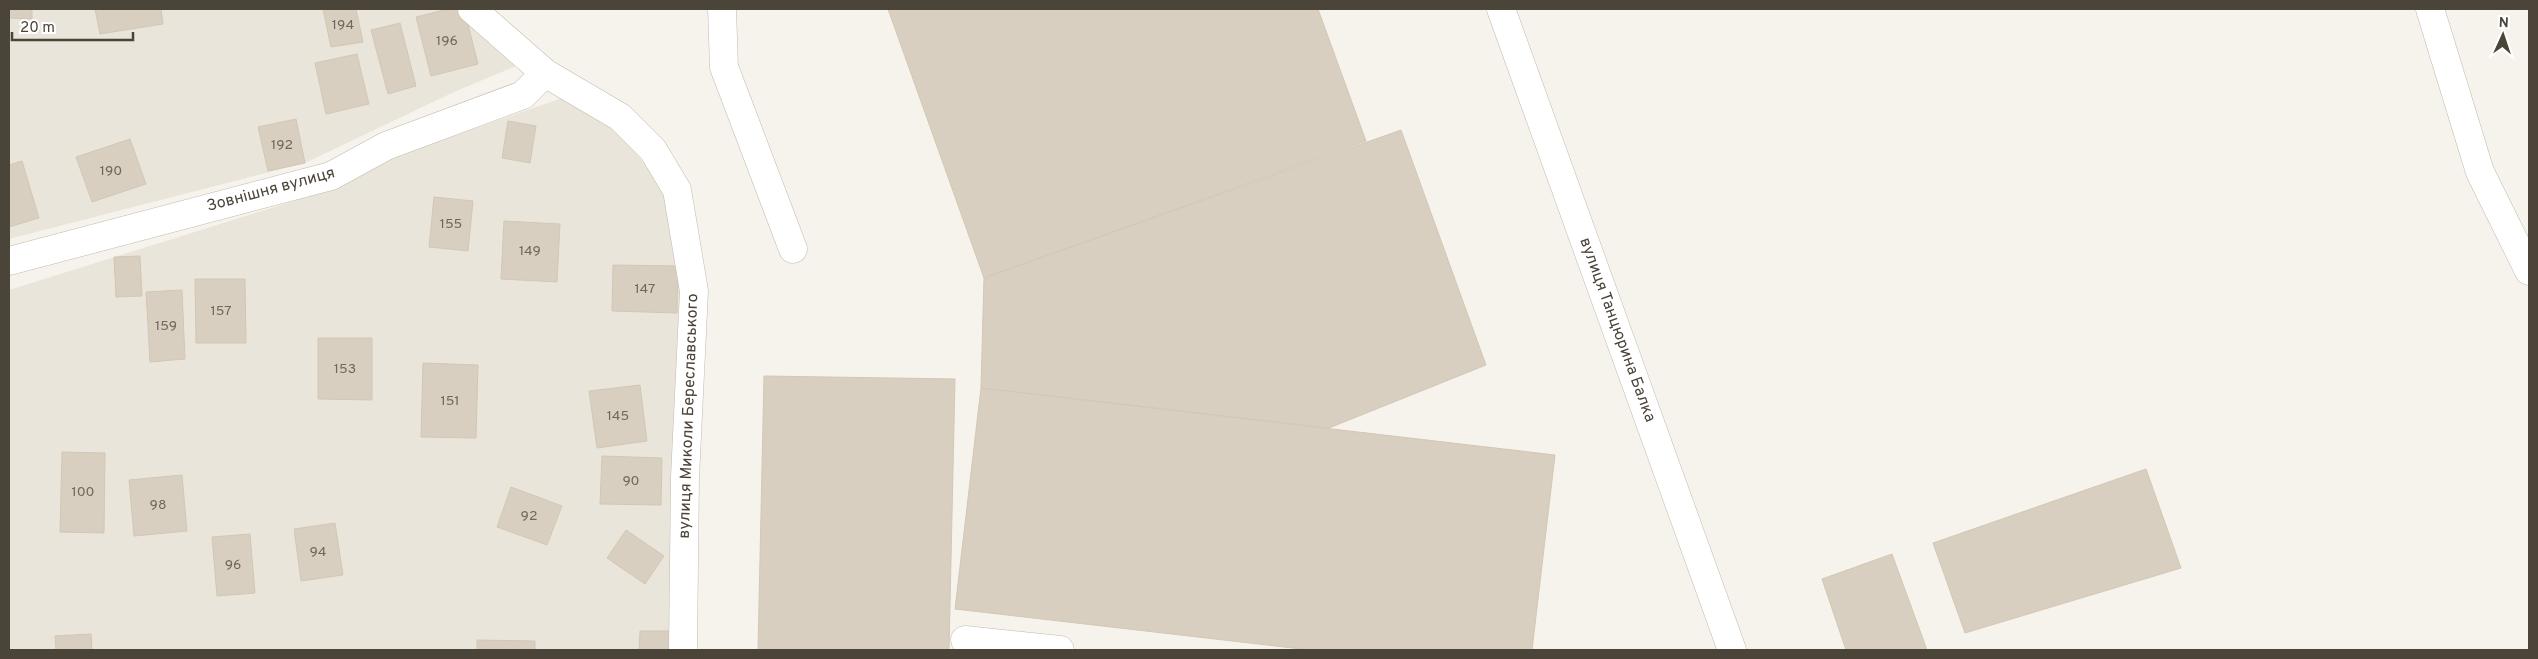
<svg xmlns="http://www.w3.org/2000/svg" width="2538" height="659" font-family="Overpass,sans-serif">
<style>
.residential{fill:#eae5da}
.building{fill:#d8cfc1;stroke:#d3c7b4}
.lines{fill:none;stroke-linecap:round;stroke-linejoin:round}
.minor-casing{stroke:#c2bbae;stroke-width:29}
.minor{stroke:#fff;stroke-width:28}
.labels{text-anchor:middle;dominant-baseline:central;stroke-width:4.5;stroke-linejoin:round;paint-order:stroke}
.number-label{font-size:14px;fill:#6e675b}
.street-label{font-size:16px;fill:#4b4439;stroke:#fff}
</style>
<rect width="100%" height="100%" fill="#f6f3ec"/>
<!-- residential -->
<g class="residential">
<path d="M 9,9 L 487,9 L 521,64 L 454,92 L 305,163 L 9,239 Z"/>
<path d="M 565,97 L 605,118 L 662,184 L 685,285 L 678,650 L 9,650 L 9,290 L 294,201 L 410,151 Z"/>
</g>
<!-- building -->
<g class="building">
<path d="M 9,9 L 32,9 L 32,19 L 9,18 Z"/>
<path d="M 95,9 L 161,9 L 163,24 L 100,34 Z"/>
<path d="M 323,9 L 356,9 L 363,42 L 331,47 Z"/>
<path d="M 448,9 L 464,9 L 478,64 L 431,76 L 416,17 Z"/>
<path d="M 888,9 L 1318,9 L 1366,141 L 984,278 Z"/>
<path d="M 400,23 L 416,86 L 388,94 L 371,30 Z"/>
<path d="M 357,54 L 369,104 L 326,114 L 315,63 Z"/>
<path d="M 296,119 L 305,163 L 268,171 L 258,127 Z"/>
<path d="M 508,121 L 536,126 L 530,163 L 502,158 Z"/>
<path d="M 1401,130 L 1486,365 L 1329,428 L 981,388 L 984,278 Z"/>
<path d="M 130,139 L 146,184 L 92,202 L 76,157 Z"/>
<path d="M 22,161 L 39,218 L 9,227 L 9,165 Z"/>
<path d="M 434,197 L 473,201 L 468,251 L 429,247 Z"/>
<path d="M 504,221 L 560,224 L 557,282 L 501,279 Z"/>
<path d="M 140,256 L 142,296 L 116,297 L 114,257 Z"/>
<path d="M 613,265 L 678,266 L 677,313 L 612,311 Z"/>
<path d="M 195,279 L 245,279 L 246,343 L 196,343 Z"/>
<path d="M 182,290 L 185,359 L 150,362 L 146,292 Z"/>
<path d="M 318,338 L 372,338 L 372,400 L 318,399 Z"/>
<path d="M 423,363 L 478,365 L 476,438 L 421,437 Z"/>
<path d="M 764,376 L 955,379 L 949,650 L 758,650 Z"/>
<path d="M 640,385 L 647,441 L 597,448 L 589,391 Z"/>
<path d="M 981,388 L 1555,455 L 1532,650 L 1310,650 L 955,609 Z"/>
<path d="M 62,452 L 105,453 L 104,533 L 60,532 Z"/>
<path d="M 602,456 L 662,458 L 661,505 L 600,504 Z"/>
<path d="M 2146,469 L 2181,568 L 1965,633 L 1933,543 Z"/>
<path d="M 182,475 L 187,531 L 134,536 L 129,480 Z"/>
<path d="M 511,487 L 562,506 L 547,545 L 497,527 Z"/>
<path d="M 335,523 L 343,575 L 301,581 L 294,529 Z"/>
<path d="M 626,530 L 664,556 L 645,584 L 607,558 Z"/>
<path d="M 250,534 L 255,593 L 217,596 L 212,537 Z"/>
<path d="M 1892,554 L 1927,650 L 1846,650 L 1822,579 Z"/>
<path d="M 640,631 L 671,631 L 671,650 L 639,650 Z"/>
<path d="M 91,634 L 92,650 L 56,650 L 55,636 Z"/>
<path d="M 477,640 L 535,641 L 535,650 L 477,650 Z"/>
</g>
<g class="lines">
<!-- minor casing -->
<g class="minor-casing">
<g id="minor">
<path d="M 472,9 L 545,73 L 620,117 L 653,150 L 677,190 L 694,291 L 685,477 L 683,650"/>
<path d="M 722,9 L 724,67 L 793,249"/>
<path d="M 1501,9 L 1732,650"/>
<path d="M 2430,9 L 2480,172 L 2529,271"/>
<path d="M 9,261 L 331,176 L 386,146 L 523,95 L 545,73"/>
<path d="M 965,640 L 1060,650"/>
</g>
</g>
<!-- minor -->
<use href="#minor" class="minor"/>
</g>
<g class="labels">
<!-- number labels -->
<g class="number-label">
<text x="343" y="25">194</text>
<text x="447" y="41">196</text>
<text x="282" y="145">192</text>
<text x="111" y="171">190</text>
<text x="451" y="224">155</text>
<text x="530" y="251">149</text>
<text x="645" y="289">147</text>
<text x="221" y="311">157</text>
<text x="166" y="326">159</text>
<text x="345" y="369">153</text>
<text x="450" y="401">151</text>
<text x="618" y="416">145</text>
<text x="631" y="481">90</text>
<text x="83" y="492">100</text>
<text x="158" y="505">98</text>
<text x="529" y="516">92</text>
<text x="318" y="552">94</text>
<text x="233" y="565">96</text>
</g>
<!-- street labels -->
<g class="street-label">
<text transform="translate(271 190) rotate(-15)">Зовнішня вулиця</text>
<text transform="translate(1617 330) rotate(70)">вулиця Танцюрина Балка</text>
<text transform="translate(689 416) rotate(-88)">вулиця Миколи Береславського</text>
</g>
</g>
<!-- border -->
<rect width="2538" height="659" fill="none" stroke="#4b4439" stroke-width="20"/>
<!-- north arrow -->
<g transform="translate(2503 35) rotate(3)" stroke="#ffffff" stroke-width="4" paint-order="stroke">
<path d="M0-4L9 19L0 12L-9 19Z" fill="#4b4439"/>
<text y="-8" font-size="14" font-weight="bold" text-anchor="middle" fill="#4b4439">N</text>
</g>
<!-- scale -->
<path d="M12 32v8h121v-8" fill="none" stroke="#4b4439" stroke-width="2.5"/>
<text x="20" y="32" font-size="15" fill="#4b4439" stroke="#ffffff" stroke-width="4" paint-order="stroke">20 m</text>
</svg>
